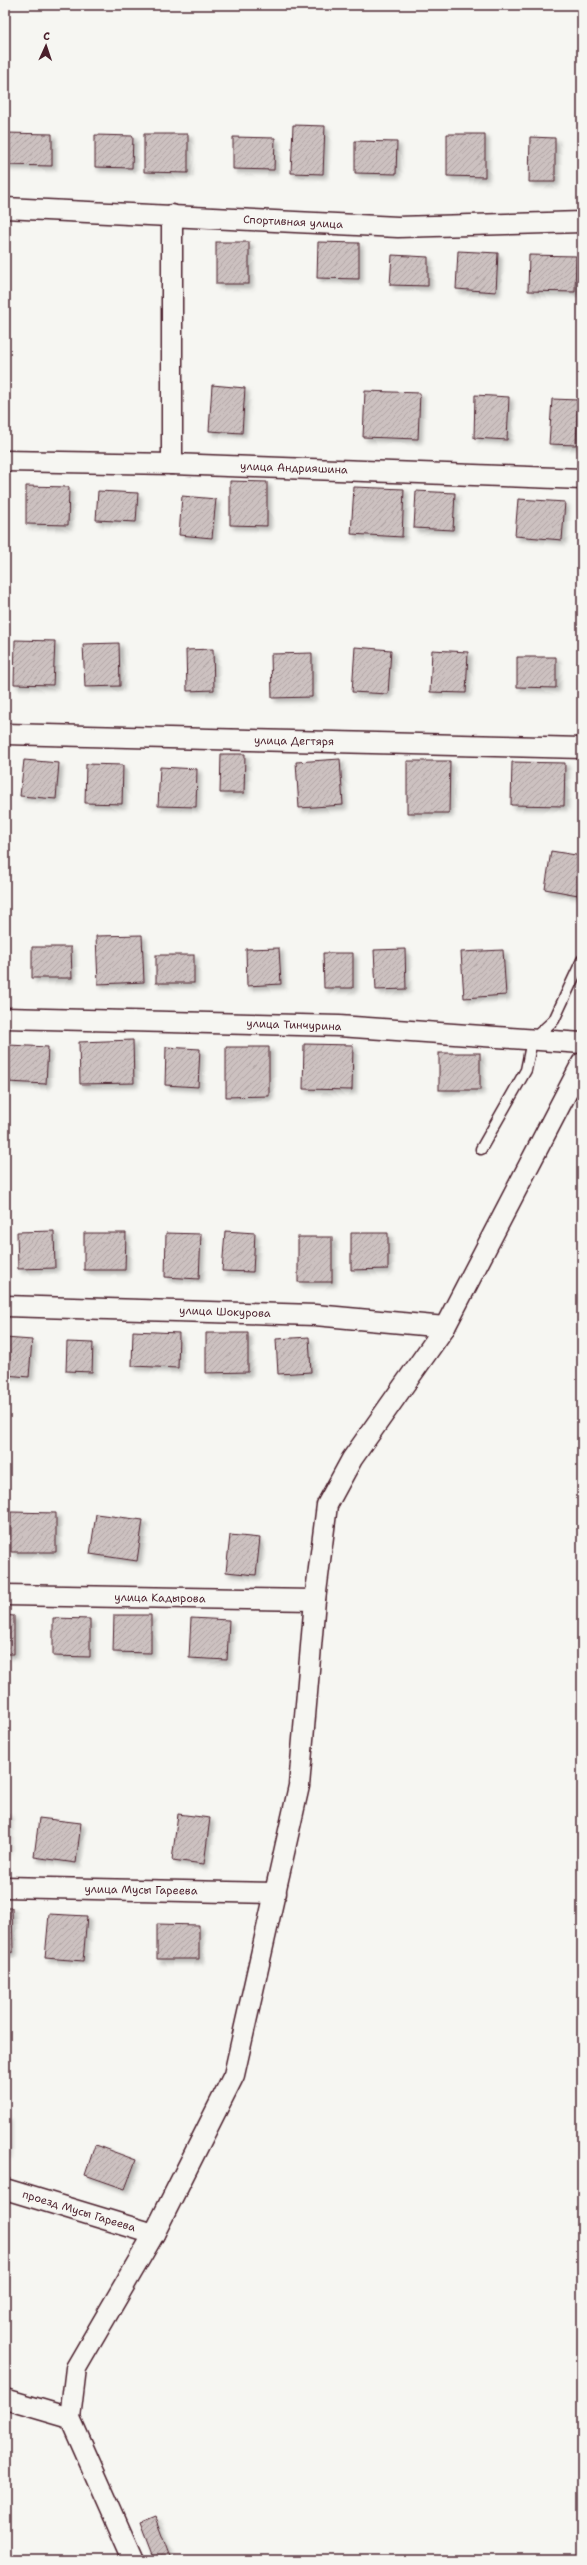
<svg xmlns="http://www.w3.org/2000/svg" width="587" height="2565" font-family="'Shantell Sans',sans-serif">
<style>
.building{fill:url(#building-hatch);stroke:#4a1f2b;filter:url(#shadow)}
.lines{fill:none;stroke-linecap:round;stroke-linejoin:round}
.lane-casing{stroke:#4a1f2b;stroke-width:13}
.street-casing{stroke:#4a1f2b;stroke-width:23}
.lane{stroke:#f6f6f2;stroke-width:10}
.street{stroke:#f6f6f2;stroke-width:20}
.labels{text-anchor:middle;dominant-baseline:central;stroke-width:3;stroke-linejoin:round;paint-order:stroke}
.street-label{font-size:11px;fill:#4a1f2b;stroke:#f6f6f2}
</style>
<defs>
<pattern id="building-hatch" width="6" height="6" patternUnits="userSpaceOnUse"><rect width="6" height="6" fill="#ccc1c0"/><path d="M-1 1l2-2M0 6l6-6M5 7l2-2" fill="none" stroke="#b1a5a5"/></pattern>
<filter id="shadow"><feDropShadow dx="3.5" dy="3.5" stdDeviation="2" flood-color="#0004"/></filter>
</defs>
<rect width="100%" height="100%" fill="#f6f6f2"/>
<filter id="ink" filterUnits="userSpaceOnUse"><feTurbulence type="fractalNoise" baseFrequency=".025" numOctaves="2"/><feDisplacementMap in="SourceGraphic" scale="8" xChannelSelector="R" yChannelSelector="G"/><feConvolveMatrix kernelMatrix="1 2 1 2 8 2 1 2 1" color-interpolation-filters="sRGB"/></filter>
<g filter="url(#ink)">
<!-- building -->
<g class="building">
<path d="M 293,125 L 325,126 L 323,174 L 291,173 Z"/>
<path d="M 5,133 L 52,134 L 52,166 L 5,165 Z"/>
<path d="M 144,134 L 188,134 L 188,173 L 144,172 Z"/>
<path d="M 447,134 L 485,134 L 485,177 L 447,176 Z"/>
<path d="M 95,135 L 133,136 L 132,168 L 95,167 Z"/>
<path d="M 233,137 L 275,138 L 274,170 L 233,169 Z"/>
<path d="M 530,137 L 555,138 L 555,182 L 529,182 Z"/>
<path d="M 355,141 L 397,142 L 396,174 L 355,173 Z"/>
<rect x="216" y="242" width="33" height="42"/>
<path d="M 318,242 L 359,243 L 359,279 L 317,278 Z"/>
<path d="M 458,251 L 498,253 L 496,292 L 456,289 Z"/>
<path d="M 392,255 L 428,257 L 428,286 L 390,285 Z"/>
<path d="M 529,255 L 576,256 L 575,292 L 528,291 Z"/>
<path d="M 212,385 L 245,388 L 242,433 L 209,431 Z"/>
<path d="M 365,391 L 420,393 L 418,439 L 363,437 Z"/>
<path d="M 475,395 L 509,397 L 507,440 L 474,438 Z"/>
<path d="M 552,399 L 578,400 L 576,445 L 549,444 Z"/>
<path d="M 230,481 L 267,482 L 267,526 L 230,525 Z"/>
<path d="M 26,486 L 69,487 L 68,525 L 26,524 Z"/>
<path d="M 354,487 L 404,489 L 402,537 L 351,534 Z"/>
<path d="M 98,491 L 138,493 L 136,522 L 96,520 Z"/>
<path d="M 416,491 L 455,493 L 453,530 L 414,528 Z"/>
<path d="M 182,496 L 216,499 L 212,538 L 179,535 Z"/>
<path d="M 518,499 L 565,502 L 562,540 L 515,536 Z"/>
<path d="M 15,640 L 55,641 L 53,685 L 14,684 Z"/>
<path d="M 119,643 L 120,686 L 85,687 L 83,644 Z"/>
<path d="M 355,647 L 391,650 L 388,694 L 352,692 Z"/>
<path d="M 213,649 L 214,690 L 187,691 L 186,650 Z"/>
<path d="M 432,650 L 468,652 L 466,693 L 430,692 Z"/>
<path d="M 312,653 L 312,697 L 272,698 L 271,654 Z"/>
<path d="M 517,657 L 556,657 L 556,688 L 517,687 Z"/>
<path d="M 221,754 L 245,754 L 244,793 L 220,793 Z"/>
<path d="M 340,759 L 343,805 L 299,808 L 296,762 Z"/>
<path d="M 24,760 L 59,763 L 56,799 L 20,796 Z"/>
<path d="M 407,761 L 450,761 L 449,813 L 407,813 Z"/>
<path d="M 512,762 L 565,763 L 564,806 L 511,805 Z"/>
<path d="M 86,764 L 123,765 L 122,804 L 85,803 Z"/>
<path d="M 160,767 L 197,769 L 196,807 L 158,806 Z"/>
<path d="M 551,851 L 582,856 L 578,895 L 545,889 Z"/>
<path d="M 142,935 L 144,982 L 98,984 L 96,936 Z"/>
<path d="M 32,947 L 71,947 L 72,978 L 32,978 Z"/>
<path d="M 279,948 L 281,984 L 247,986 L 246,949 Z"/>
<path d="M 405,949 L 406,989 L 376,990 L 374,950 Z"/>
<path d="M 503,950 L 506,995 L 464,998 L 461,952 Z"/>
<path d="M 323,953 L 353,953 L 353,988 L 324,988 Z"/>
<rect x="156" y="955" width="38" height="28"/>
<path d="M 133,1040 L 134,1083 L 80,1084 L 79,1042 Z"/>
<path d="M 304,1044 L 353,1045 L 352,1090 L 303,1089 Z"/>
<path d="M 9,1045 L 48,1047 L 46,1084 L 8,1082 Z"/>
<path d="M 166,1047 L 200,1049 L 198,1087 L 165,1085 Z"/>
<path d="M 226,1047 L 269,1047 L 269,1096 L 226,1097 Z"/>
<rect x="439" y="1053" width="41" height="37"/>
<path d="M 54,1231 L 55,1268 L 18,1269 L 17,1232 Z"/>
<path d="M 225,1231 L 255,1233 L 253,1272 L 222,1271 Z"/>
<path d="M 84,1233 L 126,1233 L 125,1270 L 84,1270 Z"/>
<path d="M 166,1233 L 201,1234 L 199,1279 L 165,1277 Z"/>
<path d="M 351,1233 L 388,1233 L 388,1269 L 351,1270 Z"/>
<rect x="298" y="1237" width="34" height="45"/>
<path d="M 133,1331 L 179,1333 L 178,1368 L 132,1366 Z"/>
<path d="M 206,1333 L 248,1333 L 248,1372 L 206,1373 Z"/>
<path d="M 309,1337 L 311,1372 L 278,1374 L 276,1339 Z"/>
<path d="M 5,1338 L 32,1340 L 29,1377 L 5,1375 Z"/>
<path d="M 67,1342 L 93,1343 L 92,1372 L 66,1371 Z"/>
<path d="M 11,1512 L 56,1513 L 56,1552 L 11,1552 Z"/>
<path d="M 96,1514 L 143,1520 L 137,1561 L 90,1554 Z"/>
<path d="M 230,1535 L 260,1538 L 256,1575 L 226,1572 Z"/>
<path d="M 5,1615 L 14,1616 L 14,1654 L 5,1654 Z"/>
<path d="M 114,1615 L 151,1615 L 151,1653 L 113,1652 Z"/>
<path d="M 53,1618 L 90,1619 L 90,1657 L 53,1656 Z"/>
<path d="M 191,1618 L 229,1620 L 227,1660 L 189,1658 Z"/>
<path d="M 5,1814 L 8,1814 L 7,1851 L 5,1851 Z"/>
<path d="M 178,1814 L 210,1818 L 204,1864 L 172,1860 Z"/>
<path d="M 39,1818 L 81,1823 L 76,1863 L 34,1857 Z"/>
<path d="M 5,1908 L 12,1908 L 13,1952 L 5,1953 Z"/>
<path d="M 49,1914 L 87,1916 L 83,1961 L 45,1958 Z"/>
<path d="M 157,1924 L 199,1925 L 199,1959 L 157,1959 Z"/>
<rect x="5" y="2117" width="2" height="37"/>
<path d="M 95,2145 L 136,2160 L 125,2189 L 85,2175 Z"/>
<path d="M 156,2517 L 172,2560 L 155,2560 L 141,2523 Z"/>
</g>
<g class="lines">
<!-- lane casing -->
<g class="lane-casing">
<path id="lane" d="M 481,1149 L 526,1070 L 532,1040 L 554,1020 L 582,960"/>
</g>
<!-- street casing -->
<g class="street-casing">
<g id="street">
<path d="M 5,208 L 398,227 L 582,222"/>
<path d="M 5,461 L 172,464 L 582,479"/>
<path d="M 172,464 L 172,215"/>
<path d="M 5,734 L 582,748"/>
<path d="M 5,1018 L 339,1026 L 582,1043"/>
<path d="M 5,1306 L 315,1315 L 445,1327"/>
<path d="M 5,1595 L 315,1600"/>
<path d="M 5,1887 L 276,1893"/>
<path d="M 5,2189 L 154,2234"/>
<path d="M 5,2399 L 70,2418"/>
<path d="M 133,2560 L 70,2418 L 76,2368 L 154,2234 L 234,2075 L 299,1786 L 315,1600 L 327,1505 L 352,1459 L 445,1327 L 582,1063"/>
</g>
</g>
<!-- lane -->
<use href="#lane" class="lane"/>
<!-- street -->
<use href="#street" class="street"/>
</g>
</g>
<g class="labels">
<!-- street labels -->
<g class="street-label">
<text transform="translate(293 222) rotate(3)">Спортивная улица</text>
<text transform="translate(294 468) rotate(2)">улица Андрияшина</text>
<text transform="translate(294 741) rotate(1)">улица Дегтяря</text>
<text transform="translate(294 1025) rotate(2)">улица Тинчурина</text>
<text transform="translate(225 1312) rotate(2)">улица Шокурова</text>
<text transform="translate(160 1598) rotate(1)">улица Кадырова</text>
<text transform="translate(141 1890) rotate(1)">улица Мусы Гареева</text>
<text transform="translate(79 2211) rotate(17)">проезд Мусы Гареева</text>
</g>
</g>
<!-- margin -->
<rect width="587" height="2565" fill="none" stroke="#f6f6f2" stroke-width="20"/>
<rect x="10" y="10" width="567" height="2545" fill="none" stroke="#4a1f2b" stroke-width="1.5" filter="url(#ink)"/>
<!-- north arrow -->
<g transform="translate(46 46) rotate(3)" stroke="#f6f6f2" stroke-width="3" paint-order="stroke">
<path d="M0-3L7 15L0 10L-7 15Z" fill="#4a1f2b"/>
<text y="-6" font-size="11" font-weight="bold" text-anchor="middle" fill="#4a1f2b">С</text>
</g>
</svg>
